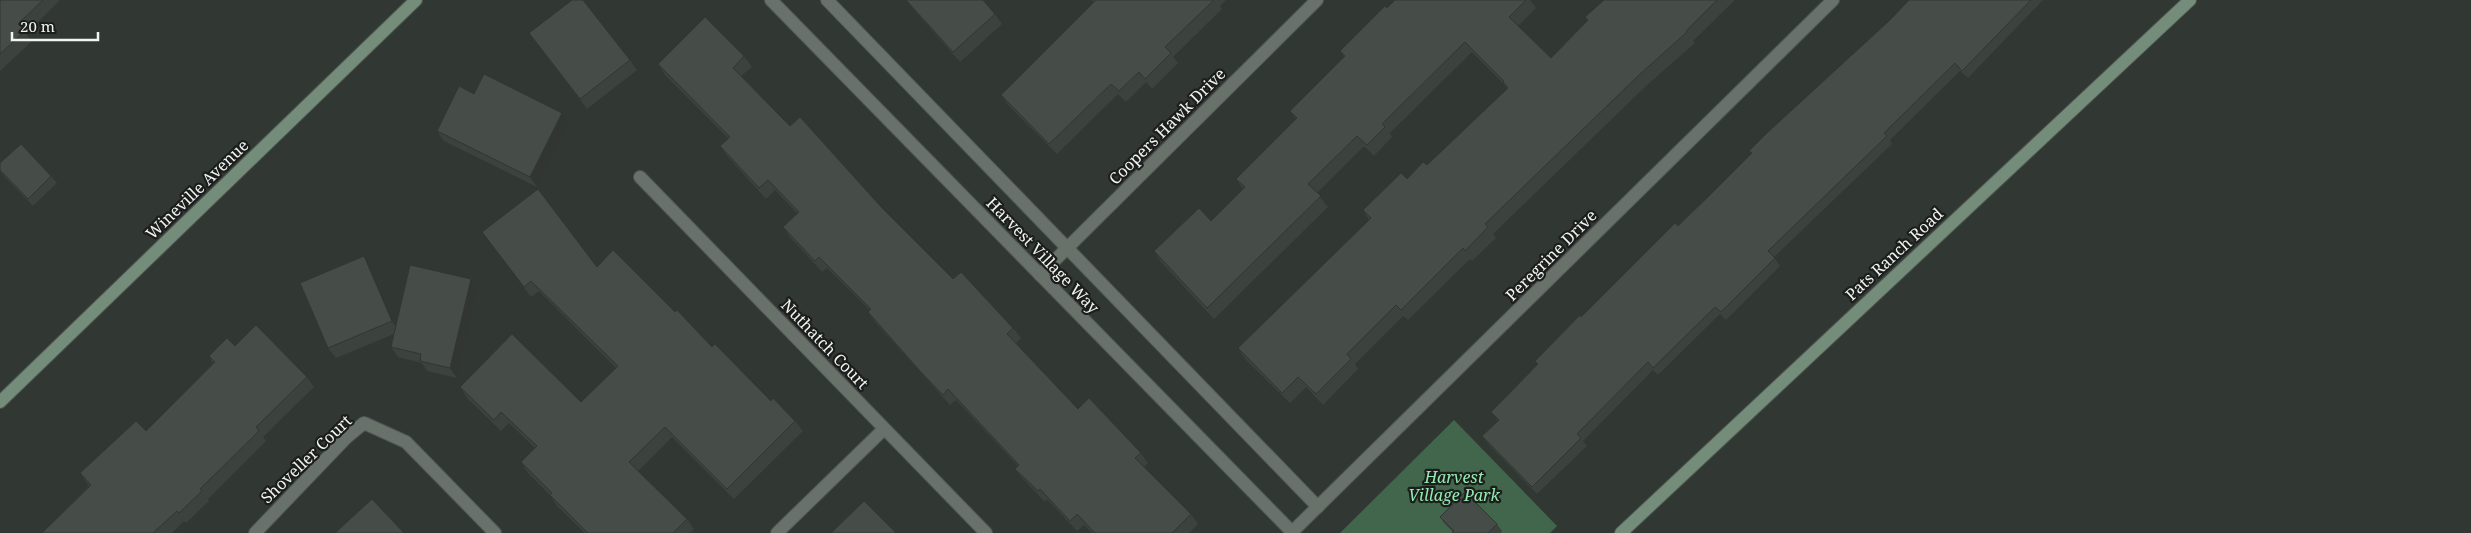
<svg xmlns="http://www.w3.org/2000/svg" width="2471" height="533" font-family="'Noto Serif',serif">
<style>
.green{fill:#42664c}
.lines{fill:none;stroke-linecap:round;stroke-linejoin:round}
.street-casing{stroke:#515752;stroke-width:14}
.secondary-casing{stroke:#515752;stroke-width:14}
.street{stroke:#69716b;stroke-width:12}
.secondary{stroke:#748d7a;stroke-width:12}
.wall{fill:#3c423e}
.shaded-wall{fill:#313632}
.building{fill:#464d48;stroke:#313632}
.labels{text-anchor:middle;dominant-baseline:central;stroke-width:4.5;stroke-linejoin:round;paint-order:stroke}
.street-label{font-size:16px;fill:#f1f5f2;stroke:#1b1e1c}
.park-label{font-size:16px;font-style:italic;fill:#95ebae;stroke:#1b1e1c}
</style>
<rect width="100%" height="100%" fill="#313833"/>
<!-- green -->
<path class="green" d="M 1454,420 L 1557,526 L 1550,533 L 1340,533 Z"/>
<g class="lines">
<!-- street casing -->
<g class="street-casing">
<g id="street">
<path d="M 771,0 L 1292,532"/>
<path d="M 827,0 L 1318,507"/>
<path d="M 640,177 L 986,533"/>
<path d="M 1040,275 L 1317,0"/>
<path d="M 255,533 L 347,437 L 364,423 L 406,442 L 495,533"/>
<path d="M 777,533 L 884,429"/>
<path d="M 1291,533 L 1833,0"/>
</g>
</g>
<!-- secondary casing -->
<g class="secondary-casing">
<g id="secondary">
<path d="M 0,402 L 416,0"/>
<path d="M 1621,533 L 2190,0"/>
</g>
</g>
<!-- street -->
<use href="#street" class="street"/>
<!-- secondary -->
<use href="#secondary" class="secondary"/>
</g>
<!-- wall -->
<g class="wall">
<path d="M 0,0 L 60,0 L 26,34 L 32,41 L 0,71 Z"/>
<path d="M 906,0 L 995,14 L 1002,24 L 960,62 L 914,10 Z"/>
<path d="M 1091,0 L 1226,0 L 1220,6 L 1222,9 L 1173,57 L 1178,63 L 1152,89 L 1146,82 L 1126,102 L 1118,94 L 1057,154 L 1008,105 L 1001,95 L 1094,2 Z"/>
<path d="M 1395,0 L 1530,0 L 1536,8 L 1518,26 L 1551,58 L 1588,21 L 1585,17 L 1604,0 L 1735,0 L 1693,41 L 1695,43 L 1646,86 L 1493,234 L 1496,238 L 1472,261 L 1470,259 L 1408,320 L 1403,316 L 1355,364 L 1358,369 L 1323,405 L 1306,387 L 1290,403 L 1245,359 L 1238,348 L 1369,220 L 1363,210 L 1407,179 L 1427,165 L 1507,89 L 1503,83 L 1472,52 L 1390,133 L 1392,137 L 1374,156 L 1364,146 L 1317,193 L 1328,207 L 1214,319 L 1161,262 L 1154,251 L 1211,221 L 1243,189 L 1236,179 L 1296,119 L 1290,111 L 1344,57 L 1340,51 L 1387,8 Z"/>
<path d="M 1909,0 L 2043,0 L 1968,78 L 1960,71 L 1890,140 L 1892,144 L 1774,257 L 1780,266 L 1726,320 L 1720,314 L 1658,375 L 1653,370 L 1583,441 L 1587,446 L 1537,494 L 1488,444 L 1482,436 L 1498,421 L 1491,412 L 1538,365 L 1535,361 L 1711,194 L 1752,154 L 1749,151 L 1890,20 Z"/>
<path d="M 529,33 L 630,60 L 637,70 L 587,109 Z"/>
<path d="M 744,56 L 752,67 L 741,76 L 790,126 L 883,209 L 953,279 L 1013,328 L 1021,338 L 1016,343 L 1078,409 L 1141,453 L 1148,463 L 1144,467 L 1191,514 L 1198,524 L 1189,533 L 1092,533 L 1084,525 L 1077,531 L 1047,499 L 1045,502 L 1023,479 L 1015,469 L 1018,466 L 956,400 L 950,405 L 875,322 L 868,312 L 870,310 L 827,268 L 822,272 L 790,237 L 783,227 L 797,213 L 775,190 L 766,199 L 728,157 L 720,146 L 729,139 L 665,75 L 658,64 Z"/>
<path d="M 562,113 L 569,123 L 537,187 L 444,141 L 437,131 Z"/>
<path d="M 0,163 L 51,176 L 57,183 L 33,206 L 2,174 L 0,171 Z"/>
<path d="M 482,232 L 597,267 L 675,312 L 771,401 L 795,421 L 803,431 L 734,499 L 672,437 L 638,471 L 687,519 L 694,529 L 690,533 L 585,533 L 557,506 L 550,495 L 528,473 L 521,462 L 535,448 L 509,423 L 501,431 L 467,398 L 460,387 L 581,402 L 616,368 L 539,291 L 531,297 Z"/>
<path d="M 371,266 L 396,324 L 471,279 L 478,289 L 457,378 L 427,371 L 422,363 L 398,357 L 391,347 L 394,334 L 336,358 L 328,348 Z"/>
<path d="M 235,346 L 307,377 L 314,387 L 263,437 L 266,441 L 208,499 L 209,501 L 186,523 L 184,521 L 172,533 L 42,533 L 89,486 L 80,473 L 146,431 L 213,363 L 209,356 Z"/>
<path d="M 1440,517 L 1497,524 L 1502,531 L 1501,533 L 1452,533 L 1453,532 L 1445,524 Z"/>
</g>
<!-- shaded-wall -->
<g class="shaded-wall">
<path d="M 562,113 L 569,123 L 537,187 L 530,177 Z"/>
<path d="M 364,256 L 371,266 L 399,331 L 392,321 Z"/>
<path d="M 471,279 L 478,289 L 457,378 L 450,368 Z"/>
</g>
<!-- building -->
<g class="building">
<path d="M 0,0 L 43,0 L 18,24 L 25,31 L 0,54 Z"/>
<path d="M 572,0 L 583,0 L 630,60 L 580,99 L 529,33 Z"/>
<path d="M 906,0 L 983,0 L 995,14 L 953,52 Z"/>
<path d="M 1095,0 L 1214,0 L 1165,47 L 1171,53 L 1145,79 L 1139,72 L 1119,91 L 1111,84 L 1049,144 L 1001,95 L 1095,1 Z"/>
<path d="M 1395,0 L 1526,0 L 1509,17 L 1551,58 L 1588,20 L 1585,17 L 1604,0 L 1717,0 L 1686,31 L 1687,32 L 1639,75 L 1485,224 L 1488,227 L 1465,251 L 1463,248 L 1401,310 L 1396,305 L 1347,354 L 1351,359 L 1316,394 L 1298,377 L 1282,393 L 1238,348 L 1371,218 L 1363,210 L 1401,173 L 1407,179 L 1423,162 L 1427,165 L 1508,88 L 1503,82 L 1504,81 L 1465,42 L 1382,124 L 1385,127 L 1367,145 L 1357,136 L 1308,184 L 1321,196 L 1207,308 L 1154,251 L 1199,208 L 1211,221 L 1245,187 L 1236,179 L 1297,118 L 1290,111 L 1345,56 L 1340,51 L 1385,6 L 1387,8 Z"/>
<path d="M 1909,0 L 2031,0 L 1962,71 L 1955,63 L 1884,133 L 1887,136 L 1768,251 L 1775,258 L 1721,312 L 1715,307 L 1653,368 L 1648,362 L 1577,434 L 1581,438 L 1532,487 L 1482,436 L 1499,420 L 1491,412 L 1538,364 L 1535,361 L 1580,315 L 1581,317 L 1675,223 L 1678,226 L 1711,194 L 1752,153 L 1749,151 L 1768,132 L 1890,20 Z"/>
<path d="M 705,17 L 744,56 L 733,68 L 790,126 L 800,117 L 883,209 L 953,279 L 961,272 L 1013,328 L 1007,334 L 1078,409 L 1089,398 L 1141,453 L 1135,458 L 1191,514 L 1172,533 L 1095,533 L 1077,514 L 1070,521 L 1040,489 L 1038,491 L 1015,469 L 1019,465 L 948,389 L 943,395 L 920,371 L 868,312 L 871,309 L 819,257 L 815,261 L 783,227 L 799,212 L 768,180 L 759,188 L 720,146 L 730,137 L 658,64 Z"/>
<path d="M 484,74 L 562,113 L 530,177 L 437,131 L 459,86 L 474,94 Z"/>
<path d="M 21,144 L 51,176 L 28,199 L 0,170 L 0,163 Z"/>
<path d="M 538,189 L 597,267 L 613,250 L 675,312 L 677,310 L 712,347 L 715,344 L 771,401 L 773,398 L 795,421 L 727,489 L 665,427 L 629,462 L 687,519 L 673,533 L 588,533 L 550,495 L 552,493 L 521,462 L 537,446 L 501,412 L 494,420 L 460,387 L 512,334 L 581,402 L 618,366 L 531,281 L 524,287 L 482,232 Z"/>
<path d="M 364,256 L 392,321 L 328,348 L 300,283 Z"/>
<path d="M 410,265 L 471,279 L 450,368 L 420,361 L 421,354 L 391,347 Z"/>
<path d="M 256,325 L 307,377 L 256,427 L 259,431 L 200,489 L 202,491 L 179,513 L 177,511 L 153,533 L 42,533 L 91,485 L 80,473 L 136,421 L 146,431 L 215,362 L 209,356 L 227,338 L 235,346 Z"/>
<path d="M 1465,492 L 1497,524 L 1488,533 L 1452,533 L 1454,531 L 1440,517 Z"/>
<path d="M 372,499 L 404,533 L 335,533 Z"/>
<path d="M 864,501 L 896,533 L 831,533 Z"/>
</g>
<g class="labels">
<!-- street labels -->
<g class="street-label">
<text transform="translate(1167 126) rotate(-45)">Coopers Hawk Drive</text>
<text transform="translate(197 189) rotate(-44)">Wineville Avenue</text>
<text transform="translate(1894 254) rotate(-43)">Pats Ranch Road</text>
<text transform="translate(1043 255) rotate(46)">Harvest Village Way</text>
<text transform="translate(1551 255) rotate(-45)">Peregrine Drive</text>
<text transform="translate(825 344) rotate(46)">Nuthatch Court</text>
<text transform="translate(306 459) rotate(-44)">Shoveller Court</text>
</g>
<!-- park labels -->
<g class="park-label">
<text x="1454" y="477">Harvest<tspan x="1454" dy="18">Village Park</tspan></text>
</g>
</g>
<!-- scale -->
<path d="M12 32v8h86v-8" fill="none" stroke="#f1f5f2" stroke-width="2.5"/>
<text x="20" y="32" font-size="15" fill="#f1f5f2" stroke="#1b1e1c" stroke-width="4" paint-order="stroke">20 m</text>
</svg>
